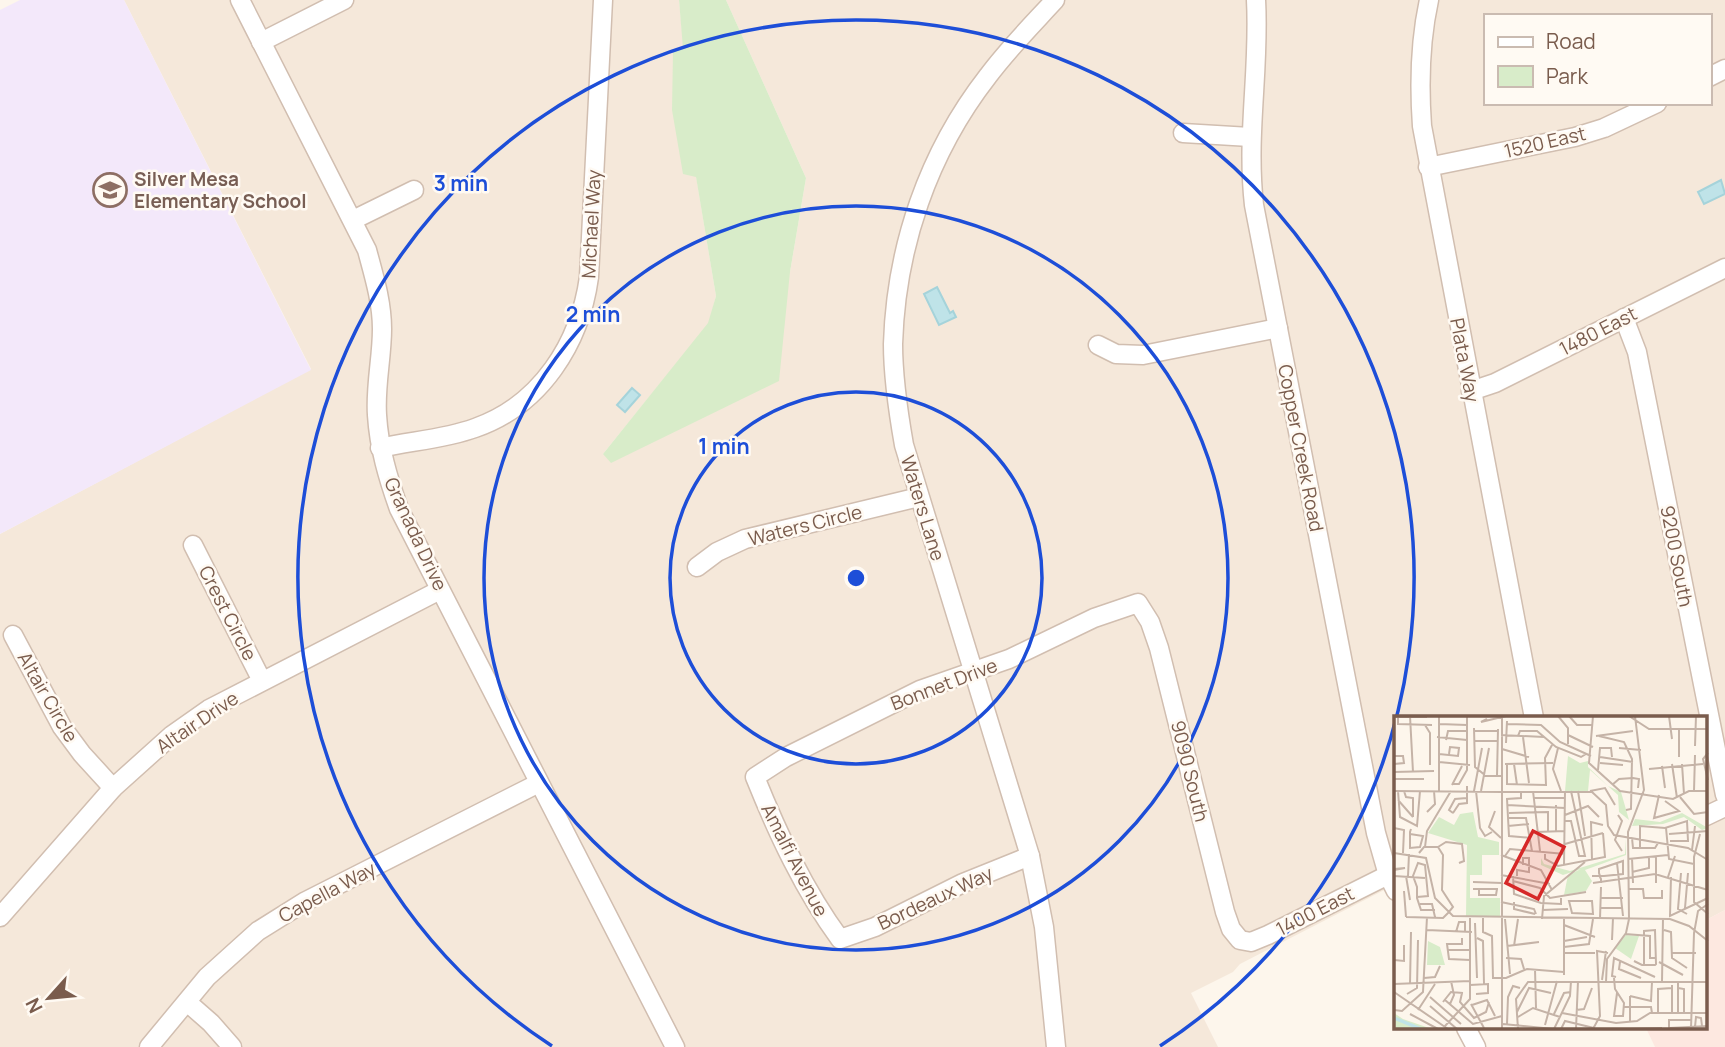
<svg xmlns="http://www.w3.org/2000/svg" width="1725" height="1047" font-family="Manrope,sans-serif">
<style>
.residential{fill:#f5e8da;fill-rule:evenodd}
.commercial{fill:#fde8e0}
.education{fill:#f3e8fa}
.green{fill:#d8ecc9}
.water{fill:#bfe3e8;stroke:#a5d3da;stroke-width:2}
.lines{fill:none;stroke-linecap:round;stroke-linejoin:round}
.street-casing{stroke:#d1beb0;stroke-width:21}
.street{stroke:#fff;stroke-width:18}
.ring{fill:none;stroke:#1d4ed8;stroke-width:3.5}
.labels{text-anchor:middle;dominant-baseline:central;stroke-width:5;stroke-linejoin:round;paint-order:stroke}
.street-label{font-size:19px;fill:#7a5c4d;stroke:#fffaf3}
.education-label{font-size:19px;font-weight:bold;fill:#785e54;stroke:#fffaf3;text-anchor:start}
.inset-river{fill:none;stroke:#bfe3e8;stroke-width:3.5}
.inset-road{fill:none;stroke:#c5b3a7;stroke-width:2}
.view{fill:#d62828;fill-opacity:0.15;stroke:#d62828;stroke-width:3.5}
.inset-edge{fill:none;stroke:#7a5c4d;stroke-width:3.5}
.centre{fill:#1d4ed8;stroke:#fffaf3;stroke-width:3.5}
.ring-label{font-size:21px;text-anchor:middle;font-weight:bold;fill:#1d4ed8;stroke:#fffaf3;stroke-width:5;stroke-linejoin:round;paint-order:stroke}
</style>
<rect width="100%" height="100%" fill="#fdf6ec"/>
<!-- residential -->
<path class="residential" d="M 124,0 L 679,0 L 696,176 L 716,296 L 709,323 L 603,454 L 790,272 L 806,178 L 726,0 L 1725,0 L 1725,910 L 1706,920 L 1706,718 L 1396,718 L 1396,884 L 1240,964 L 1233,972 L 1191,993 L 1218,1047 L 0,1047 L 0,534 L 311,369 ZM 1485,16 L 1709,16 L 1709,103 L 1485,103 Z"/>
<!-- commercial -->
<path class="commercial" d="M 1725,910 L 1725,1047 L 1655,1047 L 1646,1028 L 1706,1028 L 1706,920 Z"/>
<!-- education -->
<path class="education" d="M 20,0 L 124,0 L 311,370 L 0,534 L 0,10 Z"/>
<!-- green -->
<path class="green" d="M 679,0 L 726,0 L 806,178 L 790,272 L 779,381 L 611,463 L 603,454 L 708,323 L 716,296 L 696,177 L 683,174 L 672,110 L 673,51 L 683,49 Z"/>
<!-- water -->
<g class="water">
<path d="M 1721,180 L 1725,194 L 1704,204 L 1698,192 Z"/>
<path d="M 937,287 L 950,313 L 953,311 L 956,317 L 939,325 L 924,294 Z"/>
<path d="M 632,388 L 640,395 L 625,412 L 617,405 Z"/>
</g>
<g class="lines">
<!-- street casing -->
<g class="street-casing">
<g id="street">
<path d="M 240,0 L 367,250 C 374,276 382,302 382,329 C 382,358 375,386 377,415 C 379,448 388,478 399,509 L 675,1047"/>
<path d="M 1055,0 C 1032,25 1008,49 988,76 C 928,153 896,247 893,344 C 893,378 898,411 904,445 L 1030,856 L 1044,927 L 1056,1047"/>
<path d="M 1256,0 C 1260,69 1246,134 1254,205 L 1376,833 L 1388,875 L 1396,891"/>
<path d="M 1429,0 C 1420,41 1419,84 1422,126 L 1534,718"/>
<path d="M 261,42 L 344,0"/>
<path d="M 1709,77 L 1725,69"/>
<path d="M 1183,133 L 1250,137"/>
<path d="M 1428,167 L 1575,137 L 1604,128 L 1657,103"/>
<path d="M 353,220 L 414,190"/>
<path d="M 1624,318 L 1637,352 L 1725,795"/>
<path d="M 1098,345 L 1116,354 L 1143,355 L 1278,328"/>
<path d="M 1471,391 L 1495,383 L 1725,268"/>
<path d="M 380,448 C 411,441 445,439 475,428 C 541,405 580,343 589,277 L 603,0"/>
<path d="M 193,545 L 262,681"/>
<path d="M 697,567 L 717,552 L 745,539 L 919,497"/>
<path d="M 13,635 L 62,727 L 82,754 L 113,788"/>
<path d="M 1706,816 L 1725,807"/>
<path d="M 1030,856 L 963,883 L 875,927 L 840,939 C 804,890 778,834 755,777 L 786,757 L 920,690 L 1009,659 L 1094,618 L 1138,603 L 1150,622 L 1159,648 L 1225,912 L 1231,929 L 1240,940 L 1251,942 L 1268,935 L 1388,875"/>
<path d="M 0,917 L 113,788 L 172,735 L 209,709 L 440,590"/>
<path d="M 187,1002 L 211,1023 L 232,1047"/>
<path d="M 1466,1028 L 1476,1047"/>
<path d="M 149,1047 L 207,977 L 258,931 L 306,901 L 539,783"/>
</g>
</g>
<!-- street -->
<use href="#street" class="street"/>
</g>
<!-- distance rings -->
<g class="ring">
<circle cx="856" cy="578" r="186"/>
<circle cx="856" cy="578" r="372"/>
<path d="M552 1046A558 558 0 1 1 1160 1046"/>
</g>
<!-- icons -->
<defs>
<g id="school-ring" transform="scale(1.75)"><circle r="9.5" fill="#fffaf3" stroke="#8d6e63" stroke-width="1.5"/><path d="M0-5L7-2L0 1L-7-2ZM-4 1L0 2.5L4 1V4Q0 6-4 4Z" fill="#8d6e63"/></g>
</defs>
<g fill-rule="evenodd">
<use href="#school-ring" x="110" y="190"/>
</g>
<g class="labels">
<!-- street labels -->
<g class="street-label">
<text transform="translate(1545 142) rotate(-13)">1520 East</text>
<text transform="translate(591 224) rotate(-87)">Michael Way</text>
<text transform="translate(1598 331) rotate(-27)">1480 East</text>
<text transform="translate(1465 360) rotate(79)">Plata Way</text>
<text transform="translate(1301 448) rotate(79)">Copper Creek Road</text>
<text transform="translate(923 508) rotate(73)">Waters Lane</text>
<text transform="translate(805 525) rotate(-14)">Waters Circle</text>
<text transform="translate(416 534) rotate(65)">Granada Drive</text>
<text transform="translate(1677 556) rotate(79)">9200 South</text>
<text transform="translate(228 613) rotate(63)">Crest Circle</text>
<text transform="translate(944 684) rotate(-21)">Bonnet Drive</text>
<text transform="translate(48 697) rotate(60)">Altair Circle</text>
<text transform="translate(197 722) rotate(-34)">Altair Drive</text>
<text transform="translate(1190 771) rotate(76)">9090 South</text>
<text transform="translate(795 860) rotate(63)">Amalfi Avenue</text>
<text transform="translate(327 892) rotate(-28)">Capella Way</text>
<text transform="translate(935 898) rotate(-25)">Bordeaux Way</text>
<text transform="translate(1315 911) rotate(-27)">1400 East</text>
</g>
<!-- education labels -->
<g class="education-label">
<text x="134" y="179">Silver Mesa<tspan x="134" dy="22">Elementary School</tspan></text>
</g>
</g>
<!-- overview -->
<g transform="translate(1394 716)">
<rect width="313" height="313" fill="#fdf6ec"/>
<path d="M 174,40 L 186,47 L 194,45 L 194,51 L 214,70 L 227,76 L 235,104 L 225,96 L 224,79 L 196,54 L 194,75 L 171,75 ZM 79,96 L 84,121 L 105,126 L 105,139 L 88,139 L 88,159 L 76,159 L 76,182 L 106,182 L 106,201 L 72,200 L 73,129 L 34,117 L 45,101 L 60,109 L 66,98 ZM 288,97 L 314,112 L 308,114 L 290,101 L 269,108 L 238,110 L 241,103 L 266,106 ZM 232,123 L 232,139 L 191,154 L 198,165 L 192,175 L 170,179 L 174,159 L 187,153 L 169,159 L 147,149 L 147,142 L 150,148 L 176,155 L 231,138 ZM 232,219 L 245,220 L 237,243 L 221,232 ZM 34,225 L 46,231 L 51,249 L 33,249 ZM 0,297 L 9,303 L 38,313 L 2,313 Z" fill="#d8ecc9"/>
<path class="inset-river" d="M 0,302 L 27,313"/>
<path class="inset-road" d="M 16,0 L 19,56M 164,0 L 174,12 L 174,28M 175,0 L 183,9 L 199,9M 199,0 L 195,47 L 226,75 L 279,83 L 295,75 L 314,75M 235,0 L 255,13 L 314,13M 275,0 L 278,23M 0,1 L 33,1M 4,1 L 4,8 L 38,9M 93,3 L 87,6 L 112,0M 45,8 L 73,9M 113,8 L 147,9 L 166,26 L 197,40M 31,9 L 36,17 L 36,49M 80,12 L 81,51 L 92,60 L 108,60M 80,15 L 104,15M 107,19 L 150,21M 174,19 L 199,31M 124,20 L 126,15 L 143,15 L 162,31 L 187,41 L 192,38M 202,20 L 239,15M 205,20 L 230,26 L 238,43 L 237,93 L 232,94M 43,21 L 73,24M 129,21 L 135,67M 52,24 L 54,15 L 73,15M 80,25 L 103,25M 112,27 L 113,5M 301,30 L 302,0M 164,32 L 159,53 L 167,75M 225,32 L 247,34M 108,33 L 135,41M 314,37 L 309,43 L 314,64M 45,38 L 64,40 L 65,32 L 56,31 L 55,38M 0,40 L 9,40 L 10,47 L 0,48M 206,41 L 239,46M 285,41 L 285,13M 45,46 L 76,49M 206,47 L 229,49M 111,48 L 159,47M 113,48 L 113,68 L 152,69 L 151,42 L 158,29M 120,48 L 123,69M 278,48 L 283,82M 288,48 L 290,78M 268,50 L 271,72M 255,53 L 309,48M 204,54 L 206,32 L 217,32 L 218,41M 0,56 L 40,55M 103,60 L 104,13M 0,63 L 30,63M 58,68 L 65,68 L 73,54 L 73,0M 58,69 L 68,50M 218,69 L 225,63 L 239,62 L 245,63 L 244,72M 0,75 L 108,76M 4,75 L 6,101 L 23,110 L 26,75M 10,75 L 12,81 L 19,82 L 19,101M 45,75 L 45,0M 80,75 L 88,32M 82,75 L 86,112 L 91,120 L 98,116M 87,75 L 95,32M 127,75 L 127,82 L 113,83 L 115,120 L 137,122M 139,75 L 146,135M 184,75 L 191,120M 196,75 L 211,72 L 221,89M 300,75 L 301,39M 108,76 L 198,76 L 212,89 L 214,110 L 220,119 L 294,132 L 314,144M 265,79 L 260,102 L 285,95 L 271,85M 286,81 L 300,98 L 314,96M 139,82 L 171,82M 4,84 L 19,101M 113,89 L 171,92M 162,89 L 162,115M 101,95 L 95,111 L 107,122M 33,96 L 41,88 L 40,75M 59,97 L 65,88 L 73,87 L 73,70M 59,97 L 55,94 L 61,83 L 73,82M 115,97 L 154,96 L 154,115M 171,99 L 194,90 L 205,101M 224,99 L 228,105 L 221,124 L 228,135M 115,102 L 132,102 L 138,135M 171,105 L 177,105 L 185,140 L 191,140 L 177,75M 114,110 L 135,108M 0,112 L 10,114 L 9,137M 272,112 L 275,143 L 300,148M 142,116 L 171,115M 16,118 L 29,120 L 26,131 L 16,132 L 16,116 L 17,113M 275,118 L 314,115M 306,118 L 300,141 L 300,186 L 314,198M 238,122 L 239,132 L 261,132 L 264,127M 171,128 L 209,117M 31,131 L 33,115 L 57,75M 44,131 L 49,139 L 48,174 L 59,191 L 54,197M 44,131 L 52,126 L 68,128 L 70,145 L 65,147M 246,132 L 246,110 L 271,112 L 293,105 L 294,125 L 276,125M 298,134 L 301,110M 151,136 L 151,143 L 164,150 L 211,141 L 209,117M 0,137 L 32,142 L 41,182 L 59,200 L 276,203 L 295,210 L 314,225M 25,137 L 30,131 L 44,131M 107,139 L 147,154 L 158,174M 111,140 L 116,133 L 171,138M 262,140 L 262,167M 238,142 L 239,167M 234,143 L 274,139M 198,144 L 197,106 L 209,109M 223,147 L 229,200M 170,150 L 171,75M 0,153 L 11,152 L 0,154M 238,156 L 255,152 L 255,140M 287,157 L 284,193 L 293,198M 107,159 L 156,168M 0,160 L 31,162M 12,160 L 16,184M 14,160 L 15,138M 119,160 L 120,178 L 147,187 L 167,188 L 167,182M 123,160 L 123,154 L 135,156 L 135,142 L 129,142 L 129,149M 198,160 L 210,160 L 229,158 L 229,145 L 205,153 L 205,157 L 206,160 L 206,161 L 207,163 L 207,167M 274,161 L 281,140M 277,161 L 276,200 L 314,182M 119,165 L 146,172 L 156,182 L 192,176M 79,166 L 108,167M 199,167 L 261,158 L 314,174M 79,173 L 104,173M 85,173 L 85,179 L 102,179 L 103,173M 235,173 L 249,173 L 250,182 L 268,182 L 268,174M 10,175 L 12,201M 23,181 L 34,180 L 31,149 L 24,147 L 19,160 L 23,171 L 23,182 L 27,194 L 41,194M 207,182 L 229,182M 175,185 L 198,185 L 199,198 L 178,197 ZM 107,186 L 140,193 L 142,198M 120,186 L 120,193 L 141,198M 26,188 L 38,188 L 41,201M 206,192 L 228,192M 291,192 L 294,157M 148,194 L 174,193M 12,201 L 49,202 L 54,197M 89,202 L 89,216 L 98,220 L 99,262 L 112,262 L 133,253 L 170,256M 111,203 L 116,258M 148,203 L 150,180 L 191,146M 170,203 L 170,259M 206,203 L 207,171M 235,203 L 234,116 L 250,74 L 241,0M 81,207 L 83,262M 170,209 L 201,221M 33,214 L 78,216M 270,214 L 277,216 L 278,242 L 293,252M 62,216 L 65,206 L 71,206 L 71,216M 231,218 L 256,220 L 256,242 L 262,242M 68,222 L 68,228 L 53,228 L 55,243 L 76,244M 83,222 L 89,225 L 90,268M 218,224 L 219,202M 170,225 L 193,221M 113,230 L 145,226M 120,230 L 124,203M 170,231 L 195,228 L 199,203M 53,234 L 76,234M 170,237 L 201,237M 277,237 L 302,237M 112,242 L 127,243 L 130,253M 0,244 L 10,245 L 10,229M 240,245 L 248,249 L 261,249 L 262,248 L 261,214 L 250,215 L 250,249M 226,246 L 225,253 L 247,262M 265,246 L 289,259M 141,253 L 142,292M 222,261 L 218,260 L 220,242 L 261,261M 30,262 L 41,261 L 46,250M 220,262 L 221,273 L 230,287 L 229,300 L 220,300 L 223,277M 208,264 L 212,235M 212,266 L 213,243 L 232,217 L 235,203M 268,266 L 269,202M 0,268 L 76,265M 16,268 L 17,216M 76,269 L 94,268 L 94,277 L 82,278M 284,272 L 290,273 L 290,297M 0,276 L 54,313M 68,277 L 66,286 L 80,302 L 92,296 L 95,286M 13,278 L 23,272 L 24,224M 236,280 L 257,285 L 258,266M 36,281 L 67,308M 51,284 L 79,308 L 108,300M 49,286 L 57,276 L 69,277M 56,288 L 60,279 L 57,265M 77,288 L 90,312M 78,289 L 93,284 L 101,300M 36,290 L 63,313M 230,291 L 257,291 L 258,297M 0,294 L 8,295 L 29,276 L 33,201M 24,294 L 41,268M 182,294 L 190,293 L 198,272M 123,296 L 135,272 L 157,277M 168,297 L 222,307 L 243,305 L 256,297 L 314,297M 264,297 L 264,273 L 278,272M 278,297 L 278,269M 284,297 L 284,266M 16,298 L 44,313M 160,298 L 170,277 L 177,276M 124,301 L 139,292 L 166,301M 236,306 L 236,280M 109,308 L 159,313M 113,308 L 114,281 L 119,270 L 126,272M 151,309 L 163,265M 51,310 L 76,283 L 76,202M 301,311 L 302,301 L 307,302 L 308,310M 275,312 L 314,310M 108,313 L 108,0M 124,313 L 122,283 L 134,266 L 314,266M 160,313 L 176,280 L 177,265M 167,313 L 171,305 L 200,312M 182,313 L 184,265M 199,313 L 206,300 L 203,235 L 214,237M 236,313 L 268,312M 275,313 L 275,304 L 297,304M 297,313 L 300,217 L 304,195 L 314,188"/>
<path class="view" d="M 139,115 L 170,131 L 144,183 L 112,167 Z"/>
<rect width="313" height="313" class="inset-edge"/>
</g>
<circle cx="856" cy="578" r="10" class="centre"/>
<g class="ring-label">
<text x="461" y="191">3 min</text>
<text x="593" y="322">2 min</text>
<text x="724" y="454">1 min</text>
</g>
<!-- legend -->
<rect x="1484" y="14" width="228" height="91" fill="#fffaf3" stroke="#cabbb1" stroke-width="2"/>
<rect x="1498" y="37" width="35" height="10" fill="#ffffff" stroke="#cabbb1" stroke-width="2"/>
<text x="1546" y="49" font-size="21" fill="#7a5c4d">Road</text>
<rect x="1498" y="66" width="35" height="21" fill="#d8ecc9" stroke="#cabbb1" stroke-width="2"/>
<text x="1546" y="84" font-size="21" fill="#7a5c4d">Park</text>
<!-- north arrow -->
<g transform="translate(49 998) rotate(243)" stroke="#fffaf3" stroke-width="5" paint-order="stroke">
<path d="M0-5L12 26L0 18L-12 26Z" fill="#7a5c4d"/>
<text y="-10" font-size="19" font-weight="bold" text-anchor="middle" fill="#7a5c4d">N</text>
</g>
</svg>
